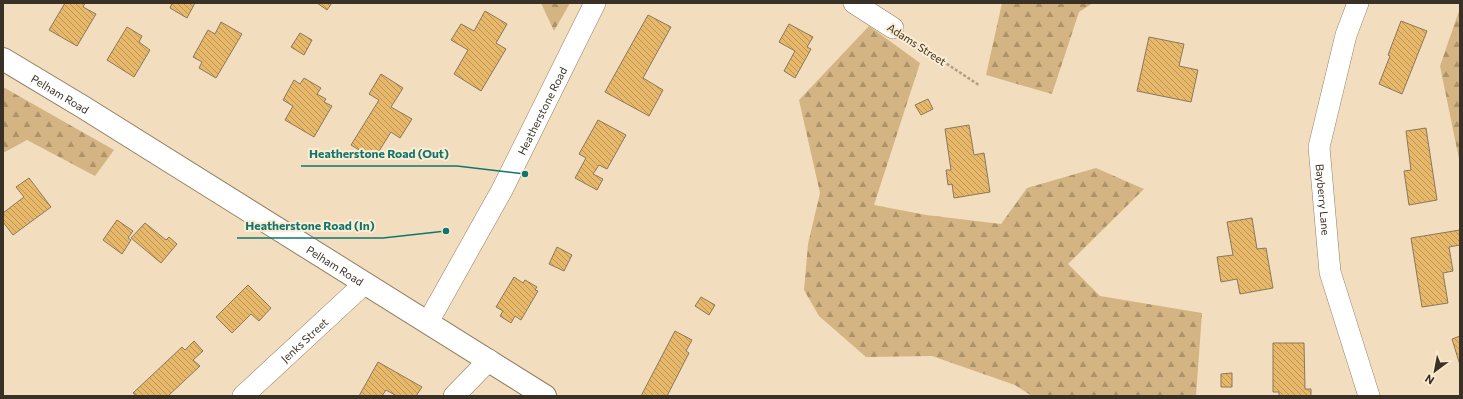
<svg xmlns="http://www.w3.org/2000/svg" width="1463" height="399" font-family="Commissioner,sans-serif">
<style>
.forest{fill:url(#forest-firs)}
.building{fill:url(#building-back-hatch);stroke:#8b785b}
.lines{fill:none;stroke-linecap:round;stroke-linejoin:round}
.street-casing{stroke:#917e61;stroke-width:22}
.secondary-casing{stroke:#917e61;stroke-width:24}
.path{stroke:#b0a088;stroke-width:2.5;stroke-dasharray:3 2;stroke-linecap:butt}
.street{stroke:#fff;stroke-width:21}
.secondary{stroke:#fff;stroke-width:22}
.labels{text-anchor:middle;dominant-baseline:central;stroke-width:4;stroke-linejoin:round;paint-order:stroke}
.street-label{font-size:11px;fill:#393125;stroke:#fcecd2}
.leader{fill:none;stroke:#0f766e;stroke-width:1.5}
.callout-dot{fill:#0f766e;stroke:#fcecd2;stroke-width:1.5}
.callout-label{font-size:12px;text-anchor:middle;font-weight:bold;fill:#0f766e;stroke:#fcecd2;stroke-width:4;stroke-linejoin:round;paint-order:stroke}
</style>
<defs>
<pattern id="forest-firs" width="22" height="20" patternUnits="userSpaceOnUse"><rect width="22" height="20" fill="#d4b482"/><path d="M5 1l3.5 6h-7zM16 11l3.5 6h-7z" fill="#ad936a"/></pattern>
<pattern id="building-back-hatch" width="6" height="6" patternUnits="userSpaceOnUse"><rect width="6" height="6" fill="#e7b86a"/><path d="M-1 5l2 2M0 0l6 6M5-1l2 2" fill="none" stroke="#bc9657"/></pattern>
</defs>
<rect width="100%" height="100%" fill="#f2debe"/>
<!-- forest -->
<g class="forest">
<path d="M 541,3 L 570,3 L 554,31 Z"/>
<path d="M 1002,3 L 1093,3 L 1079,12 L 1052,94 L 986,75 Z"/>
<path d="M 1460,8 L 1460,164 L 1440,66 Z"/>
<path d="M 869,26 L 920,63 L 874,205 L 926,215 L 1001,224 L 1027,188 L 1096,168 L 1144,189 L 1068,264 L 1100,296 L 1202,313 L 1196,396 L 1032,396 L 1015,385 L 932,356 L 866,357 L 819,316 L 804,290 L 808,244 L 820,193 L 799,100 Z"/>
<path d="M 3,87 L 114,150 L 95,176 L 27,140 L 3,153 Z"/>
</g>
<!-- building -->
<g class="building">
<path d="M 65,3 L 85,3 L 83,7 L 96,14 L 77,46 L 49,30 Z"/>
<path d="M 172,3 L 195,3 L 187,18 L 170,8 Z"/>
<path d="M 317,3 L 332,3 L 327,10 Z"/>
<path d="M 485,11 L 507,24 L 496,43 L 506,49 L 481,91 L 454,74 L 468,50 L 451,40 L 461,24 L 474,31 Z"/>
<path d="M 648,15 L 671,27 L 643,78 L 663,90 L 649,116 L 605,92 Z"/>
<path d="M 1401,21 L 1427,31 L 1402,94 L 1379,84 L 1390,56 L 1388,55 Z"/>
<path d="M 221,22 L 242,34 L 216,78 L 199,68 L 202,62 L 193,57 L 208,30 L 215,34 Z"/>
<path d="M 789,24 L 813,37 L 807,47 L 811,49 L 795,78 L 784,71 L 795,51 L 779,42 Z"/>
<path d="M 127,27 L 142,36 L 139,42 L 150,50 L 134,77 L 107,60 Z"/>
<path d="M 300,33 L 312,40 L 304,55 L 291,47 Z"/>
<path d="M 1149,37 L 1184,44 L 1179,66 L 1198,70 L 1191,102 L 1137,91 Z"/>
<path d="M 381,74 L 403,88 L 391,107 L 412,119 L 400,138 L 391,132 L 374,159 L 351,145 L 379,100 L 369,94 Z"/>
<path d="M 304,78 L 321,88 L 317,94 L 326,99 L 324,102 L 332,106 L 314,137 L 285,120 L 293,106 L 283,100 L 294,80 L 300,84 Z"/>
<path d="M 928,99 L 933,109 L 921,115 L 915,105 Z"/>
<path d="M 598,120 L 626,135 L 607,169 L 599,165 L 593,174 L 603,179 L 597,190 L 575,178 L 586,158 L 579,154 Z"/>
<path d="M 969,125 L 974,155 L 984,153 L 990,192 L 954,198 L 952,184 L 948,185 L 946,170 L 951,170 L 945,129 Z"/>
<path d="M 1426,128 L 1437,200 L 1409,205 L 1404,171 L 1411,170 L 1406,131 Z"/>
<path d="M 29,178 L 51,207 L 13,235 L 3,222 L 3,213 L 24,197 L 16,187 Z"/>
<path d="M 1252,218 L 1257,249 L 1266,248 L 1273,288 L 1240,294 L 1237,279 L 1221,282 L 1217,257 L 1233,255 L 1227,222 Z"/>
<path d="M 117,220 L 133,231 L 128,238 L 131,240 L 122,254 L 103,240 Z"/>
<path d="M 145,223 L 166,240 L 169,237 L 177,244 L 161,263 L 131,238 Z"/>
<path d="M 1460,230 L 1460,245 L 1449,247 L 1453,271 L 1443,273 L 1448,303 L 1422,307 L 1411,238 Z"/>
<path d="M 557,247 L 572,255 L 564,271 L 549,264 Z"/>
<path d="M 514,277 L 523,283 L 525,280 L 537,287 L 535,290 L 538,291 L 521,320 L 515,316 L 511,323 L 500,316 L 503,311 L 496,307 Z"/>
<path d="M 248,285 L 271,308 L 259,321 L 251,314 L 232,333 L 216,317 Z"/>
<path d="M 701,297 L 715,305 L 709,315 L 695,306 Z"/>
<path d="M 675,331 L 692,340 L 686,351 L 689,353 L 667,396 L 641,396 Z"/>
<path d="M 1460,336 L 1460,365 L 1452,339 Z"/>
<path d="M 194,341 L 203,351 L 193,360 L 200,366 L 168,396 L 137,396 L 133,393 L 182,347 L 185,350 Z"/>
<path d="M 1273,343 L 1304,343 L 1305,389 L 1311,389 L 1311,396 L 1279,396 L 1279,392 L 1273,392 Z"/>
<path d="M 378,362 L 422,387 L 416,396 L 397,396 L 386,390 L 382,396 L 359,396 Z"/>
<path d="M 1232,373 L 1232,387 L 1221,387 L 1221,374 Z"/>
</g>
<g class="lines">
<!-- street casing -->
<g class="street-casing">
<g id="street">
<path d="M 854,3 L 893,28"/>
<path id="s1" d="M 1358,3 L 1346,35 L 1319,147 L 1330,272 L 1369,396"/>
<path id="s2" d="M 428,322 L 502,190 L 595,3"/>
<path id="s3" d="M 243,396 L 364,284"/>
<path d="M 454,396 L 489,360"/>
</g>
</g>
<!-- secondary casing -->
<g class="secondary-casing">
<g id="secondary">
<path id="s4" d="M 3,59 L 83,107 L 545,396"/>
</g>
</g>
<!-- path -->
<path class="path" d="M 909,39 L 979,85"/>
<!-- street -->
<use href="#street" class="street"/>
<!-- secondary -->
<use href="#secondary" class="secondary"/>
</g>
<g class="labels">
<!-- street labels -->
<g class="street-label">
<text transform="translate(917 44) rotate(33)">Adams Street</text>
<text stroke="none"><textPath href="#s4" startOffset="67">Pelham Road</textPath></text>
<text stroke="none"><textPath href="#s2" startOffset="240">Heatherstone Road</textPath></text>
<text stroke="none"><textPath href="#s1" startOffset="202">Bayberry Lane</textPath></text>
<text stroke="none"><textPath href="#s4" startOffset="391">Pelham Road</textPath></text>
<text stroke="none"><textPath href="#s3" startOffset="83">Jenks Street</textPath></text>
</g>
</g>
<!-- callouts -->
<path class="leader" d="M525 174L457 166H301M446 231L383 238H237"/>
<g class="callout-dot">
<circle cx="525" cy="174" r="4"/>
<circle cx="446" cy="231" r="4"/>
</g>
<g class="callout-label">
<text x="379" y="158">Heatherstone Road (Out)</text>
<text x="310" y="230">Heatherstone Road (In)</text>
</g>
<!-- border -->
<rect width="1463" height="399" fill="none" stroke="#393125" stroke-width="8"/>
<!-- north arrow -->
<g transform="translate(1435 371) rotate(212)" stroke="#fcecd2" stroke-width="3" paint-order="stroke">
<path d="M0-3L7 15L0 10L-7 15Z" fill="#393125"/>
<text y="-6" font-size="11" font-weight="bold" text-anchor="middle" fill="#393125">N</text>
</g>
</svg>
